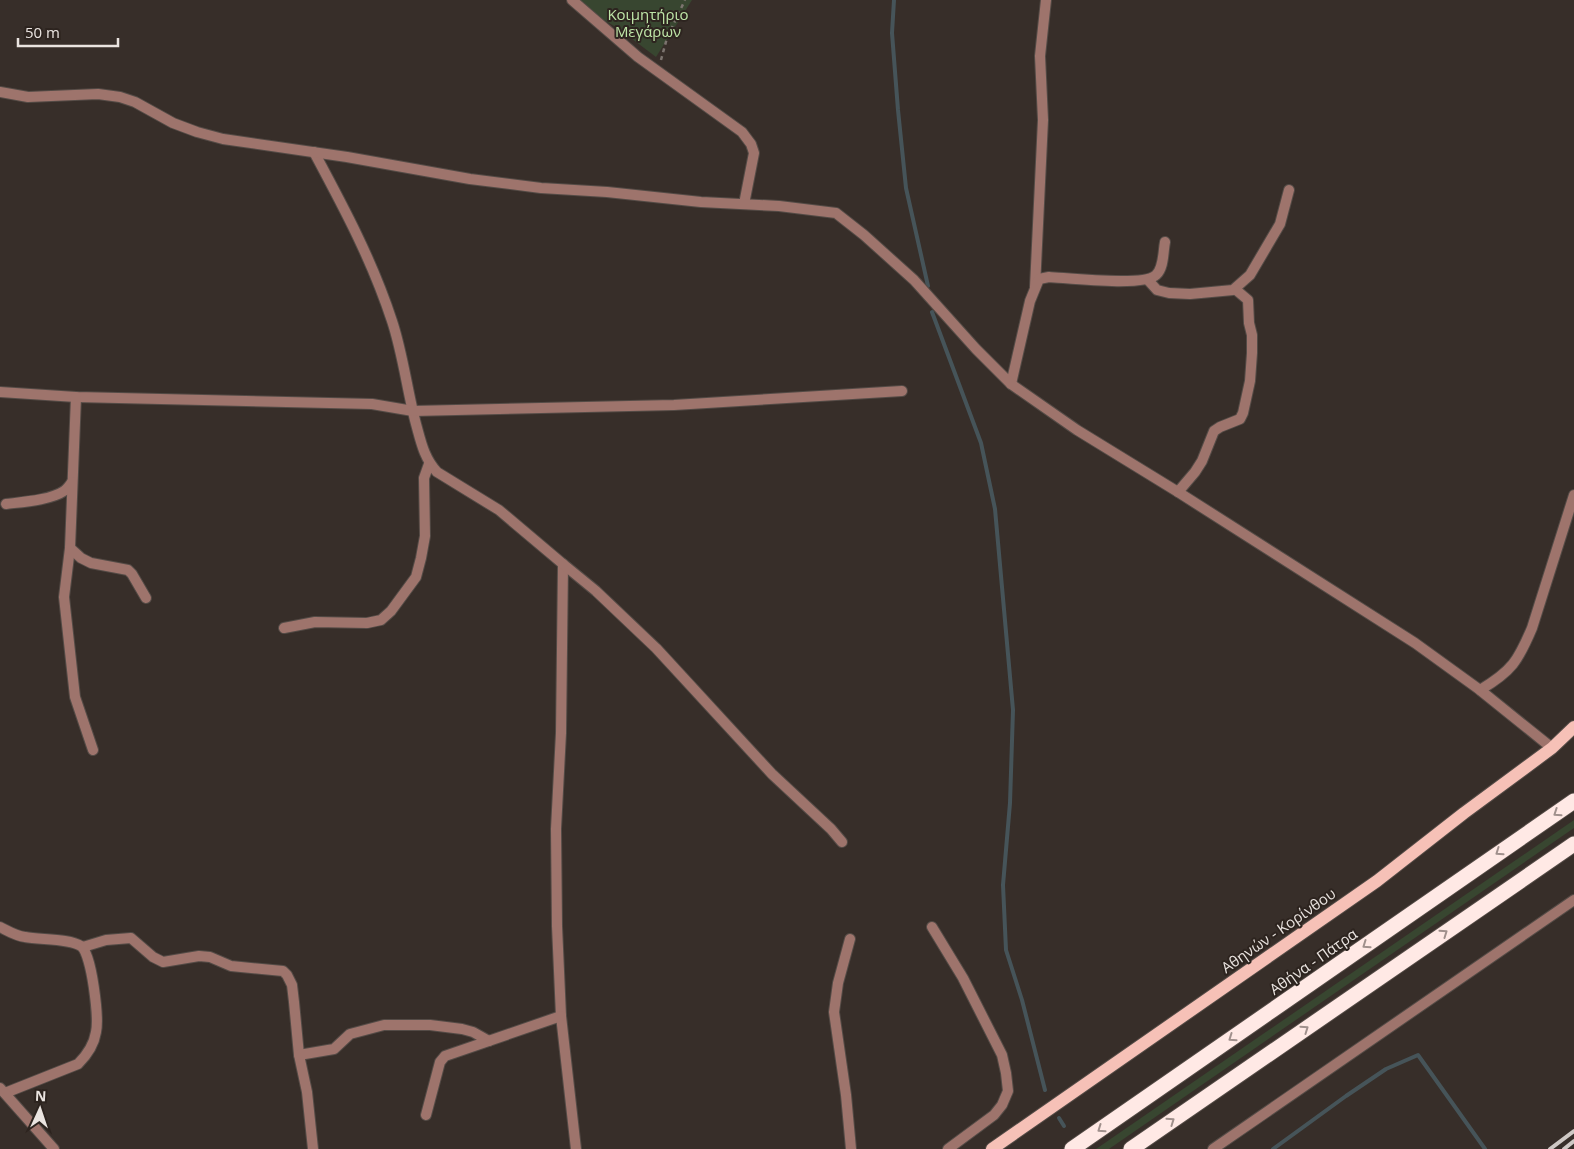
<svg xmlns="http://www.w3.org/2000/svg" width="1574" height="1149" font-family="'Open Sans',sans-serif">
<style>
.green{fill:#384630}
.lines{fill:none;stroke-linecap:round;stroke-linejoin:round}
.stream{stroke:#465459;stroke-width:4}
.minor-casing{stroke:#544b46;stroke-width:12}
.tertiary-casing{stroke:#544b46;stroke-width:12}
.primary-casing{stroke:#544b46;stroke-width:14}
.motorway-casing{stroke:#544b46;stroke-width:17}
.path{stroke:#7c746f;stroke-width:2.5;stroke-dasharray:4 4;stroke-linecap:butt}
.minor{stroke:#9e746c;stroke-width:10}
.tertiary{stroke:#9e746c;stroke-width:10}
.primary{stroke:#f6c1b7;stroke-width:12}
.motorway{stroke:#ffe9e5;stroke-width:15}
.rail{stroke:#cec8c4;stroke-width:4}
.oneway{stroke:#a0908c}
.labels{text-anchor:middle;dominant-baseline:central;stroke-width:4;stroke-linejoin:round;paint-order:stroke}
.park-label{font-size:15px;fill:#bee5a7;stroke:#2d241f}
.street-label{font-size:15px;fill:#eae4e0;stroke:#2d241f}
</style>
<rect width="100%" height="100%" fill="#372e29"/>
<!-- green -->
<g class="green">
<path d="M 571,0 L 692,0 L 656,57 L 619,29 Z"/>
<path d="M 1574,820 L 1574,828 L 1109,1149 L 1096,1149 Z"/>
</g>
<g class="lines">
<!-- stream -->
<g class="stream">
<path d="M 894,0 L 892,33 L 898,110 L 906,188 L 928,286"/>
<path d="M 932,312 L 981,443 L 995,509 L 1013,710 L 1010,803 L 1003,885 L 1006,950 L 1022,1000 L 1045,1090"/>
<path d="M 1059,1118 L 1064,1126"/>
<path d="M 1273,1149 L 1346,1096 L 1386,1069 L 1418,1055 L 1485,1149"/>
</g>
<!-- minor casing -->
<g class="minor-casing">
<g id="minor">
<path d="M 572,0 L 638,57 L 742,132 L 751,144 L 754,153 L 744,204"/>
<path d="M 314,152 C 344,208 372,260 392,321 C 403,354 407,390 416,424 C 421,442 424,458 437,472 L 499,510 L 563,564 L 561,733 L 556,829 L 557,926 L 561,1016 L 576,1149"/>
<path d="M 1148,280 L 1157,290 L 1169,293 L 1190,294 L 1233,290 L 1250,275 L 1280,224 L 1289,190"/>
<path d="M 1035,287 L 1043,120 L 1040,56 L 1046,0"/>
<path d="M 1011,384 L 1030,301 L 1039,279 L 1049,277 C 1068,278 1144,287 1156,275 C 1164,268 1163,252 1165,242"/>
<path d="M 0,392 L 76,397 L 372,404 L 413,411 L 674,405 L 902,391"/>
<path d="M 76,397 L 70,548 L 64,597 L 75,697 L 93,750"/>
<path d="M 1178,492 L 1195,472 L 1202,461 L 1214,431 L 1220,427 L 1240,419 L 1243,413 L 1250,381 L 1252,353 L 1252,335 L 1249,323 L 1248,300 L 1235,289"/>
<path d="M 6,504 C 22,502 51,500 64,491 C 67,489 70,485 72,482"/>
<path d="M 70,548 L 81,558 L 91,563 L 128,570 L 132,574 L 146,598"/>
<path d="M 563,564 L 596,591 L 656,648 L 772,774 L 831,829 L 842,842"/>
<path d="M 284,628 L 315,622 L 367,623 L 381,620 L 391,611 L 416,577 L 421,558 L 425,536 L 424,478 L 429,464"/>
<path d="M 1480,690 C 1512,671 1518,661 1532,628 L 1574,495"/>
<path d="M 0,927 C 8,931 16,936 25,937 C 40,940 69,938 81,946 C 92,954 99,1018 96,1032 C 94,1045 87,1055 78,1064 L 5,1093"/>
<path d="M 932,927 L 963,978 L 1002,1055 L 1006,1073 L 1008,1091 L 1002,1105 L 994,1115 L 948,1149"/>
<path d="M 850,939 L 838,983 L 834,1012 L 846,1095 L 851,1149"/>
<path d="M 83,947 L 106,940 L 131,938 L 153,957 L 163,962 L 199,956 L 210,957 L 231,966 L 283,971 L 287,975 L 292,985 L 294,1002 L 299,1055 L 307,1092 L 313,1149"/>
<path d="M 299,1055 L 334,1049 L 350,1034 L 384,1025 L 430,1025 L 462,1029 L 473,1032 L 489,1041"/>
<path d="M 0,1088 L 54,1149"/>
<path d="M 426,1115 L 440,1062 L 445,1056 L 561,1016"/>
<path d="M 1213,1149 L 1574,900"/>
</g>
</g>
<!-- tertiary casing -->
<g class="tertiary-casing">
<path id="tertiary" d="M 0,92 L 28,97 L 98,94 L 120,97 L 135,102 L 173,123 L 197,132 L 223,139 L 347,157 L 470,179 L 541,188 L 607,192 L 701,202 L 779,206 L 836,213 L 864,235 L 914,280 L 976,349 L 1011,384 L 1077,430 L 1178,492 L 1415,643 L 1480,690 L 1552,748"/>
</g>
<!-- primary casing -->
<g class="primary-casing">
<path id="primary" d="M 992,1149 L 1377,881 L 1464,813 L 1552,748 L 1574,727"/>
</g>
<!-- motorway casing -->
<g class="motorway-casing">
<g id="motorway">
<path d="M 1072,1149 L 1574,801"/>
<path d="M 1131,1149 L 1574,844"/>
</g>
</g>
<!-- path -->
<path class="path" d="M 661,60 L 667,38 L 685,0"/>
<!-- minor -->
<use href="#minor" class="minor"/>
<!-- tertiary -->
<use href="#tertiary" class="tertiary"/>
<!-- primary -->
<use href="#primary" class="primary"/>
<!-- motorway -->
<use href="#motorway" class="motorway"/>
<!-- rail -->
<g class="rail">
<path d="M 1550,1149 L 1574,1131"/>
<path d="M 1564,1149 L 1574,1141"/>
</g>
</g>
<!-- one-way arrows -->
<defs><path id="oneway-chevron" d="M-2-3.5L2.5 0L-2 3.5" fill="none" stroke-width="1.6" stroke-linecap="round" stroke-linejoin="round" transform="scale(1.25)"/></defs>
<g class="oneway">
<use href="#oneway-chevron" transform="translate(1557 813) rotate(146)"/>
<use href="#oneway-chevron" transform="translate(1499 852) rotate(145)"/>
<use href="#oneway-chevron" transform="translate(1444 933) rotate(-35)"/>
<use href="#oneway-chevron" transform="translate(1366 945) rotate(145)"/>
<use href="#oneway-chevron" transform="translate(1305 1029) rotate(-35)"/>
<use href="#oneway-chevron" transform="translate(1232 1038) rotate(145)"/>
<use href="#oneway-chevron" transform="translate(1171 1121) rotate(-35)"/>
<use href="#oneway-chevron" transform="translate(1101 1129) rotate(145)"/>
</g>
<g class="labels">
<!-- park labels -->
<g class="park-label">
<text x="648" y="14">Κοιμητήριο<tspan x="648" dy="17">Μεγάρων</tspan></text>
</g>
<!-- street labels -->
<g class="street-label">
<text transform="translate(1278 930) rotate(-35)">Αθηνών - Κορίνθου</text>
<text transform="translate(1313 961) rotate(-35)">Αθήνα - Πάτρα</text>
</g>
</g>
<!-- north arrow -->
<g transform="translate(40 1109) rotate(3)" stroke="#2d241f" stroke-width="4" paint-order="stroke">
<path d="M0-4L9 19L0 12L-9 19Z" fill="#eae4e0"/>
<text y="-8" font-size="14" font-weight="bold" text-anchor="middle" fill="#eae4e0">N</text>
</g>
<!-- scale -->
<path d="M18 38v8h100v-8" fill="none" stroke="#eae4e0" stroke-width="2.5"/>
<text x="25" y="38" font-size="15" fill="#eae4e0" stroke="#2d241f" stroke-width="4" paint-order="stroke">50 m</text>
</svg>
